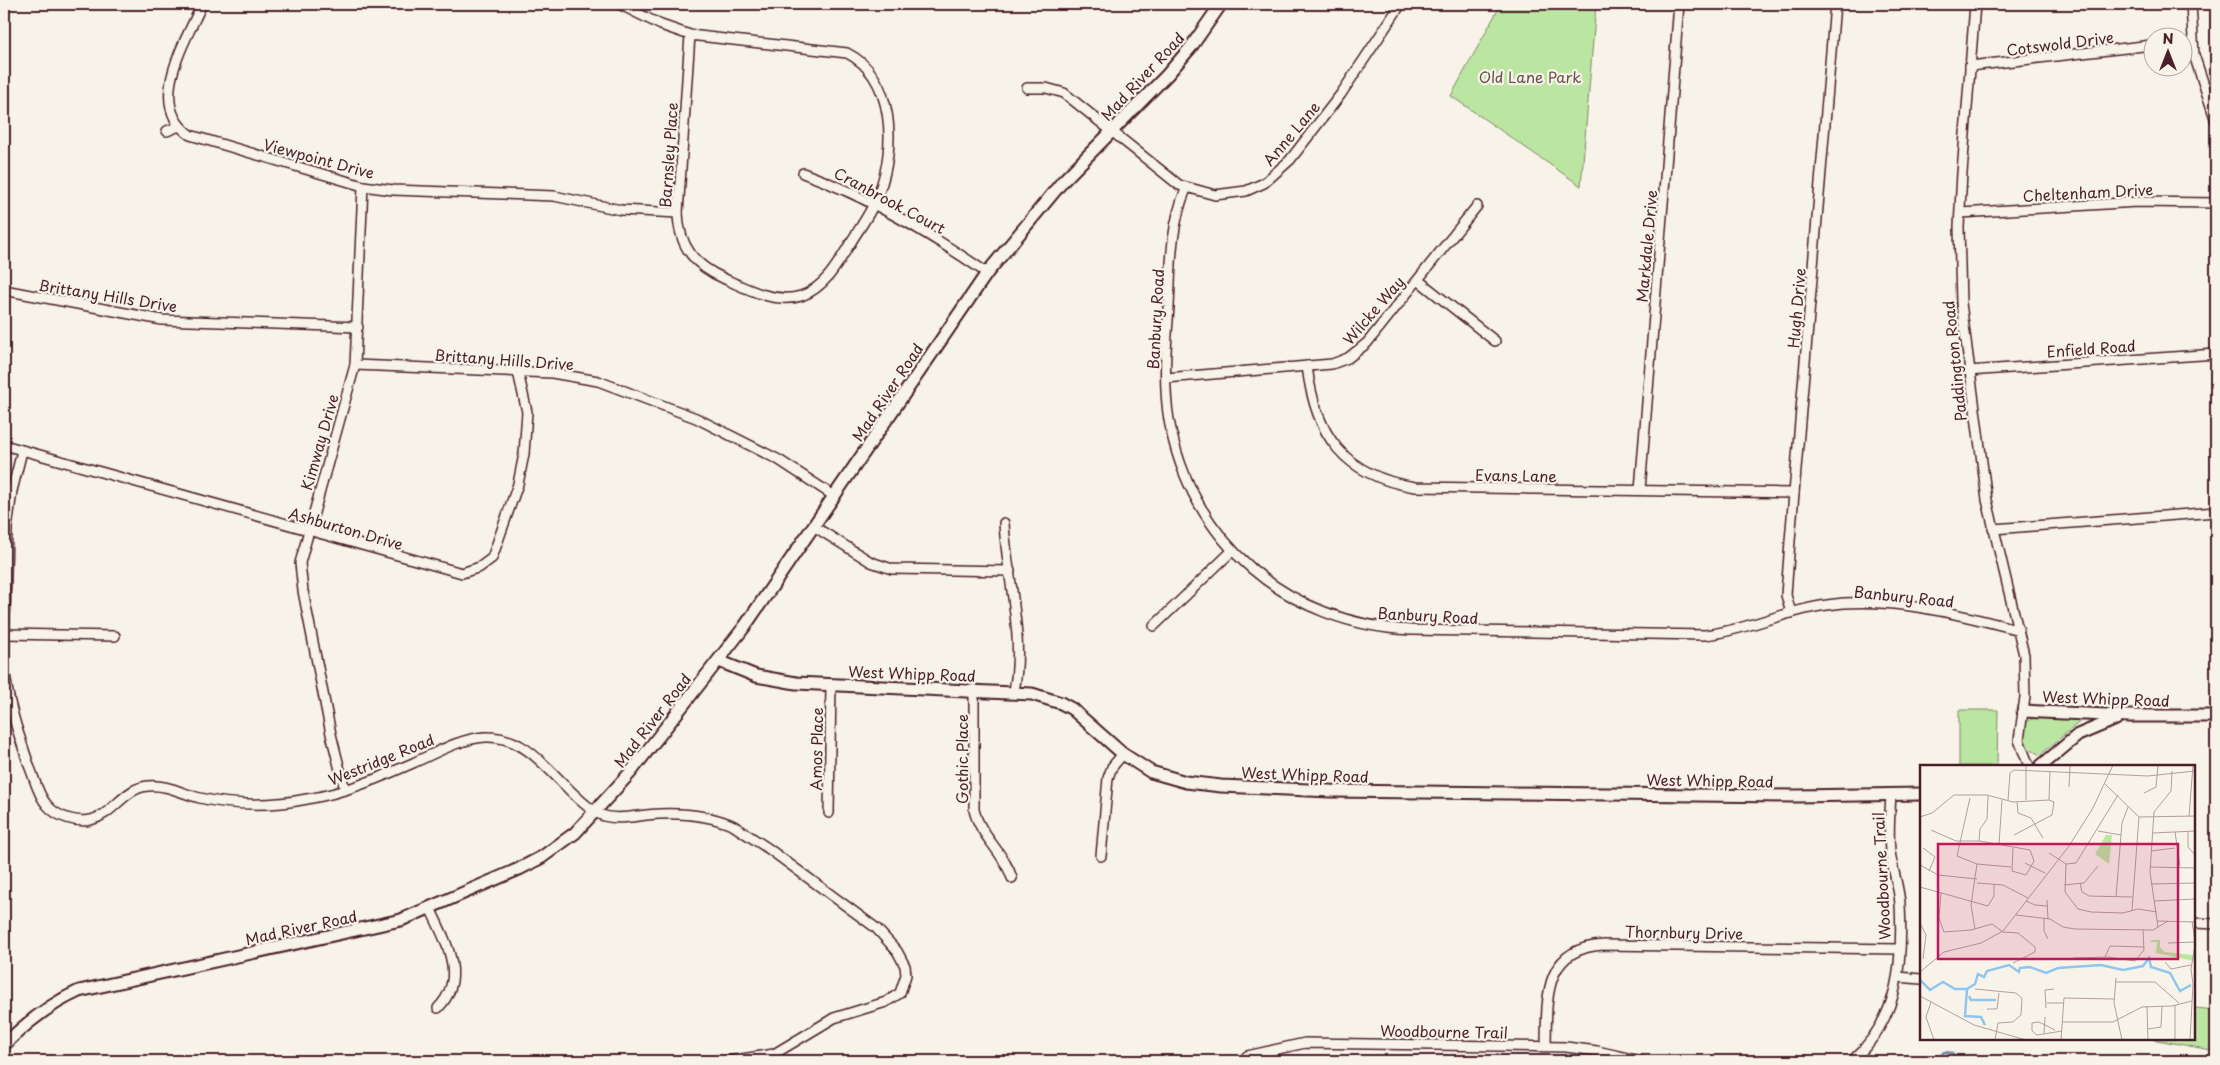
<svg xmlns="http://www.w3.org/2000/svg" width="2220" height="1065" font-family="'Playpen Sans',sans-serif">
<style>
.green{fill:#bbe6a2;stroke:#828266}
.lines{fill:none;stroke-linecap:round;stroke-linejoin:round}
.stream{stroke:#73839f;stroke-width:2.5}
.minor-casing{stroke:#4a1f2b;stroke-width:12}
.tertiary-casing{stroke:#4a1f2b;stroke-width:15}
.minor{stroke:#f7f3e8;stroke-width:9}
.tertiary{stroke:#f7f3e8;stroke-width:11}
.labels{text-anchor:middle;dominant-baseline:central;stroke-width:4.5;stroke-linejoin:round;paint-order:stroke}
.street-label{font-size:15px;fill:#4a1f2b;stroke:#f7f3e8}
.park-label{font-size:15px;fill:#665149;stroke:#f7f3e8}
.inset-river{fill:none;stroke:#8ec6ed;stroke-width:2.5}
.inset-road{fill:none;stroke:#b29e9c;stroke-width:1}
.view{fill:#c2185b;fill-opacity:0.15;stroke:#c2185b;stroke-width:2.5}
.inset-edge{fill:none;stroke:#4a1f2b;stroke-width:2.5}
</style>
<rect width="100%" height="100%" fill="#f7f3e8"/>
<filter id="ink" filterUnits="userSpaceOnUse"><feTurbulence type="fractalNoise" baseFrequency=".02" numOctaves="2"/><feDisplacementMap in="SourceGraphic" scale="10" xChannelSelector="R" yChannelSelector="G"/><feConvolveMatrix kernelMatrix="1 2 1 2 8 2 1 2 1" color-interpolation-filters="sRGB"/></filter>
<g filter="url(#ink)">
<!-- green -->
<g class="green">
<path d="M 1501,4 L 1596,4 L 1581,186 L 1451,96 Z"/>
<path d="M 1959,710 L 1998,710 L 1997,766 L 1959,766 Z"/>
<path d="M 2040,715 L 2083,719 L 2040,755 L 2026,747 L 2023,732 L 2026,722 Z"/>
<path d="M 2194,1008 L 2216,1010 L 2216,1051 L 2152,1039 L 2194,1039 Z"/>
</g>
<g class="lines">
<!-- stream -->
<path class="stream" d="M 1936,1061 L 1944,1052 L 1952,1053 L 1959,1061"/>
<!-- minor casing -->
<g class="minor-casing">
<g id="minor">
<path d="M 202,4 C 186,41 145,104 190,135 L 363,186 L 393,190 L 554,196 L 621,210 L 678,213"/>
<path d="M 619,4 L 661,25 L 690,35 L 847,53 C 895,77 896,148 879,192 C 873,210 861,226 851,242 C 839,262 825,288 801,296 C 776,304 747,289 725,279 C 695,266 679,247 678,213 L 690,35"/>
<path d="M 1975,4 L 1962,173 L 1959,227 L 1961,303 L 1987,500 L 2024,655 L 2025,697 L 2019,740 L 2029,766"/>
<path d="M 2191,4 L 2194,55 L 2216,121"/>
<path d="M 1970,66 L 2152,45"/>
<path d="M 1027,88 L 1046,88 L 1064,93 L 1179,185 L 1215,195 L 1246,191 L 1264,183 L 1290,160 L 1341,94 L 1401,4"/>
<path d="M 167,131 L 179,126"/>
<path d="M 803,173 C 869,197 929,233 987,273"/>
<path d="M 1186,189 C 1170,227 1171,267 1169,307 C 1166,345 1163,383 1169,420 C 1191,543 1288,624 1411,630 L 1705,635 C 1748,630 1786,610 1827,605 C 1888,596 1960,614 2019,630"/>
<path d="M 1961,213 L 2137,202 L 2216,203"/>
<path d="M 1418,280 L 1495,341"/>
<path d="M 4,290 L 162,320 L 358,327"/>
<path d="M 355,365 L 552,373 L 598,381 L 696,418 L 779,460 L 834,496"/>
<path d="M 1307,366 C 1315,435 1344,476 1415,487 L 1794,493"/>
<path d="M 1968,371 L 2216,354"/>
<path d="M 1166,378 L 1332,364 L 1348,358 L 1367,343 L 1477,206"/>
<path d="M 4,445 L 462,573 L 480,567 L 492,558 L 518,484 L 524,454 L 527,412 L 518,372"/>
<path d="M 22,451 L 12,491 L 7,529 L 4,664 C 7,701 18,733 30,768 C 35,780 38,795 47,805 C 57,817 76,823 91,820 C 114,814 124,788 148,786 C 167,784 183,794 200,798 C 234,806 273,806 307,799 C 345,793 379,778 413,763 C 436,753 459,739 485,737 C 534,734 560,791 597,813 C 615,823 641,814 659,814 C 685,813 710,815 734,826 L 769,849 L 876,928 L 897,951 L 905,966 L 906,975 L 900,993 L 886,1002 L 834,1018 L 774,1054 L 729,1061"/>
<path d="M 1640,490 L 1679,4"/>
<path d="M 1004,523 C 1007,579 1025,636 1014,691"/>
<path d="M 815,527 L 871,562 L 892,569 L 1010,571"/>
<path d="M 1993,529 L 2216,512"/>
<path d="M 1791,613 L 1786,595 L 1790,541 L 1835,4"/>
<path d="M 1154,626 L 1232,551"/>
<path d="M 5,634 L 115,636"/>
<path d="M 974,689 L 974,810 C 980,836 1004,852 1012,878"/>
<path d="M 345,790 L 331,734 L 303,591 L 300,563 L 355,365 L 363,186"/>
<path d="M 829,813 L 831,685"/>
<path d="M 1101,856 L 1108,778 L 1112,767 L 1123,754"/>
<path d="M 430,908 C 445,940 468,978 438,1008"/>
<path d="M 2194,923 L 2216,924"/>
<path d="M 1898,977 L 1921,979"/>
<path d="M 1546,1046 C 1547,1000 1542,948 1604,945 L 1899,949"/>
<path d="M 1247,1056 L 1305,1043 L 1566,1047 L 1597,1051 L 1641,1061"/>
<path d="M 1852,1061 C 1899,1018 1903,965 1900,904 C 1899,886 1892,869 1890,851 C 1888,832 1890,814 1891,794"/>
</g>
</g>
<!-- tertiary casing -->
<g class="tertiary-casing">
<g id="tertiary">
<path d="M 719,661 L 756,676 L 796,683 L 1032,694 L 1061,703 L 1072,709 L 1123,754 L 1151,772 L 1186,782 L 1221,786 L 1331,791 L 1796,796 L 1921,794"/>
<path d="M 2023,711 L 2128,716 L 2216,716"/>
<path d="M 2041,766 L 2078,735 L 2116,719"/>
<path d="M 4,1045 C 27,1022 50,1004 79,991 L 401,920 L 519,869 L 542,857 L 575,833 L 630,773 L 745,626 L 987,273 L 1063,181 L 1167,75 L 1191,47 L 1221,4"/>
</g>
</g>
<!-- minor -->
<use href="#minor" class="minor"/>
<!-- tertiary -->
<use href="#tertiary" class="tertiary"/>
</g>
</g>
<g class="labels">
<!-- street labels -->
<g class="street-label">
<text transform="translate(2060 43) rotate(-7)">Cotswold Drive</text>
<text transform="translate(1142 76) rotate(-47)">Mad River Road</text>
<text transform="translate(1291 133) rotate(-50)">Anne Lane</text>
<text transform="translate(668 155) rotate(-86)">Barnsley Place</text>
<text transform="translate(319 158) rotate(15)">Viewpoint Drive</text>
<text transform="translate(2088 192) rotate(-3)">Cheltenham Drive</text>
<text transform="translate(890 200) rotate(28)">Cranbrook Court</text>
<text transform="translate(1646 246) rotate(-85)">Markdale Drive</text>
<text transform="translate(108 295) rotate(9)">Brittany Hills Drive</text>
<text transform="translate(1796 308) rotate(-85)">Hugh Drive</text>
<text transform="translate(1373 310) rotate(-49)">Wilcke Way</text>
<text transform="translate(1155 319) rotate(-87)">Banbury Road</text>
<text transform="translate(2091 348) rotate(-4)">Enfield Road</text>
<text transform="translate(504 359) rotate(4)">Brittany Hills Drive</text>
<text transform="translate(1954 361) rotate(-96)">Paddington Road</text>
<text transform="translate(887 392) rotate(-56)">Mad River Road</text>
<text transform="translate(319 442) rotate(-74)">Kimway Drive</text>
<text transform="translate(1516 475) rotate(1)">Evans Lane</text>
<text transform="translate(346 528) rotate(16)">Ashburton Drive</text>
<text transform="translate(1904 596) rotate(6)">Banbury Road</text>
<text transform="translate(1428 615) rotate(3)">Banbury Road</text>
<text transform="translate(912 673) rotate(2)">West Whipp Road</text>
<text transform="translate(2106 698) rotate(2)">West Whipp Road</text>
<text transform="translate(652 720) rotate(-52)">Mad River Road</text>
<text transform="translate(816 749) rotate(-89)">Amos Place</text>
<text transform="translate(381 759) rotate(-22)">Westridge Road</text>
<text transform="translate(961 759) rotate(-90)">Gothic Place</text>
<text transform="translate(1305 774) rotate(2)">West Whipp Road</text>
<text transform="translate(1710 780) rotate(1)">West Whipp Road</text>
<text transform="translate(1881 876) rotate(-93)">Woodbourne Trail</text>
<text transform="translate(301 927) rotate(-12)">Mad River Road</text>
<text transform="translate(1684 932) rotate(1)">Thornbury Drive</text>
<text transform="translate(1444 1031) rotate(1)">Woodbourne Trail</text>
</g>
<!-- park labels -->
<g class="park-label">
<text x="1530" y="76">Old Lane Park</text>
</g>
</g>
<!-- overview -->
<g transform="translate(1920 765)">
<rect width="275" height="275" fill="#f7f3e8"/>
<path d="M 186,70 L 192,70 L 189,99 L 175,89 ZM 232,175 L 240,175 L 240,182 L 245,187 L 273,190 L 275,178 L 275,199 L 274,196 L 236,188 L 237,177 L 230,177 Z" fill="#bbe6a2"/>
<path class="inset-river" d="M 0,215 L 10,225 L 23,217 L 35,224 L 47,224 L 45,251 L 61,252 L 65,260M 47,224 L 55,219 L 58,209 L 64,212 L 67,206 L 89,200 L 99,207 L 100,203 L 110,202 L 126,208 L 138,203 L 181,200 L 203,205 L 223,201 L 229,193 L 231,202 L 250,208 L 260,226 L 271,220M 49,231 L 51,235 L 76,235"/>
<path class="inset-road" d="M 106,0 L 106,35M 185,19 L 219,52 L 275,51M 149,22 L 150,0M 224,28 L 236,22 L 238,0M 50,33 L 37,91 L 57,99 L 91,102M 129,35 L 130,6M 88,36 L 90,8 L 94,5 L 228,11 L 275,6M 97,37 L 98,48 L 111,53 L 123,73M 0,52 L 12,48 L 34,30 L 67,30 L 93,37 L 129,35M 269,52 L 273,0M 11,65 L 36,76 L 60,76 L 110,85 L 114,96 L 106,110 L 92,106 L 93,83M 178,66 L 201,70M 268,66 L 268,82 L 275,90M 255,67 L 260,101M 233,68 L 275,66M 94,70 L 132,50 L 134,37 L 129,35M 59,76 L 60,64 L 67,54 L 68,31M 79,79 L 82,35M 3,83 L 15,92 L 9,106M 231,86 L 255,83M 129,88 L 146,99 L 156,98 L 198,30M 105,98 L 125,108M 146,99 L 145,127 L 158,144 L 171,147 L 203,148 L 218,144 L 237,147M 0,100 L 18,110 L 57,114M 230,102 L 275,103M 57,118 L 83,120 L 108,133M 160,118 L 162,127 L 169,131 L 212,132M 231,119 L 275,118M 144,120 L 164,118 L 178,101M 0,122 L 68,141 L 74,131 L 74,119M 21,128 L 19,153 L 24,167 L 51,165 L 72,159 L 83,167 L 98,168 L 115,182 L 115,187 L 93,198M 196,132 L 202,58 L 208,42M 127,135 L 128,154M 106,136 L 115,140 L 127,141M 234,136 L 275,134M 212,145 L 219,52M 96,150 L 130,154 L 143,162 L 155,164 L 233,165 L 248,156M 124,153 L 124,166 L 128,174M 237,156 L 275,157M 272,156 L 275,177M 1,160 L 6,170 L 3,194M 238,162 L 230,107 L 234,47 L 251,26 L 252,6M 55,164 L 51,140 L 57,99M 248,178 L 275,177M 185,192 L 190,181 L 224,182M 153,193 L 188,192 L 215,196 L 224,185 L 223,165M 245,197 L 251,204 L 271,200M 0,207 L 24,187 L 61,178 L 83,166 L 149,81 L 173,43 L 193,0M 196,213 L 194,238 L 202,275M 196,217 L 235,217 L 259,238M 55,224 L 96,228 L 102,233 L 101,250 L 93,257 L 78,258 L 75,275M 0,231 L 54,260 L 106,275M 11,237 L 6,252 L 14,275M 127,238 L 143,238M 255,240 L 255,275M 227,241 L 228,275M 126,243 L 125,225 L 134,224M 67,244 L 77,244 L 79,228M 142,257 L 193,257 L 222,242 L 252,241 L 272,236M 228,264 L 241,262 L 242,241M 135,265 L 119,257 L 112,258 L 112,266 L 117,270 L 142,266M 124,268 L 125,252M 141,275 L 144,233 L 194,234M 270,275 L 273,219 L 271,204 L 275,180"/>
<path class="view" d="M 18,79 L 258,79 L 258,194 L 18,194 Z"/>
<rect width="275" height="275" class="inset-edge"/>
</g>
<!-- margin -->
<rect width="2220" height="1065" fill="none" stroke="#f7f3e8" stroke-width="20"/>
<rect x="10" y="10" width="2200" height="1045" fill="none" stroke="#4a1f2b" stroke-width="2" filter="url(#ink)"/>
<!-- north arrow -->
<g transform="translate(2168 52)"><circle r="24" fill="#f7f3e8" stroke="#b29e9c"/>
<path d="M0-4L9 19L0 12L-9 19Z" fill="#4a1f2b"/>
<text y="-8" font-size="14" font-weight="bold" text-anchor="middle" fill="#4a1f2b">N</text>
</g>
</svg>
